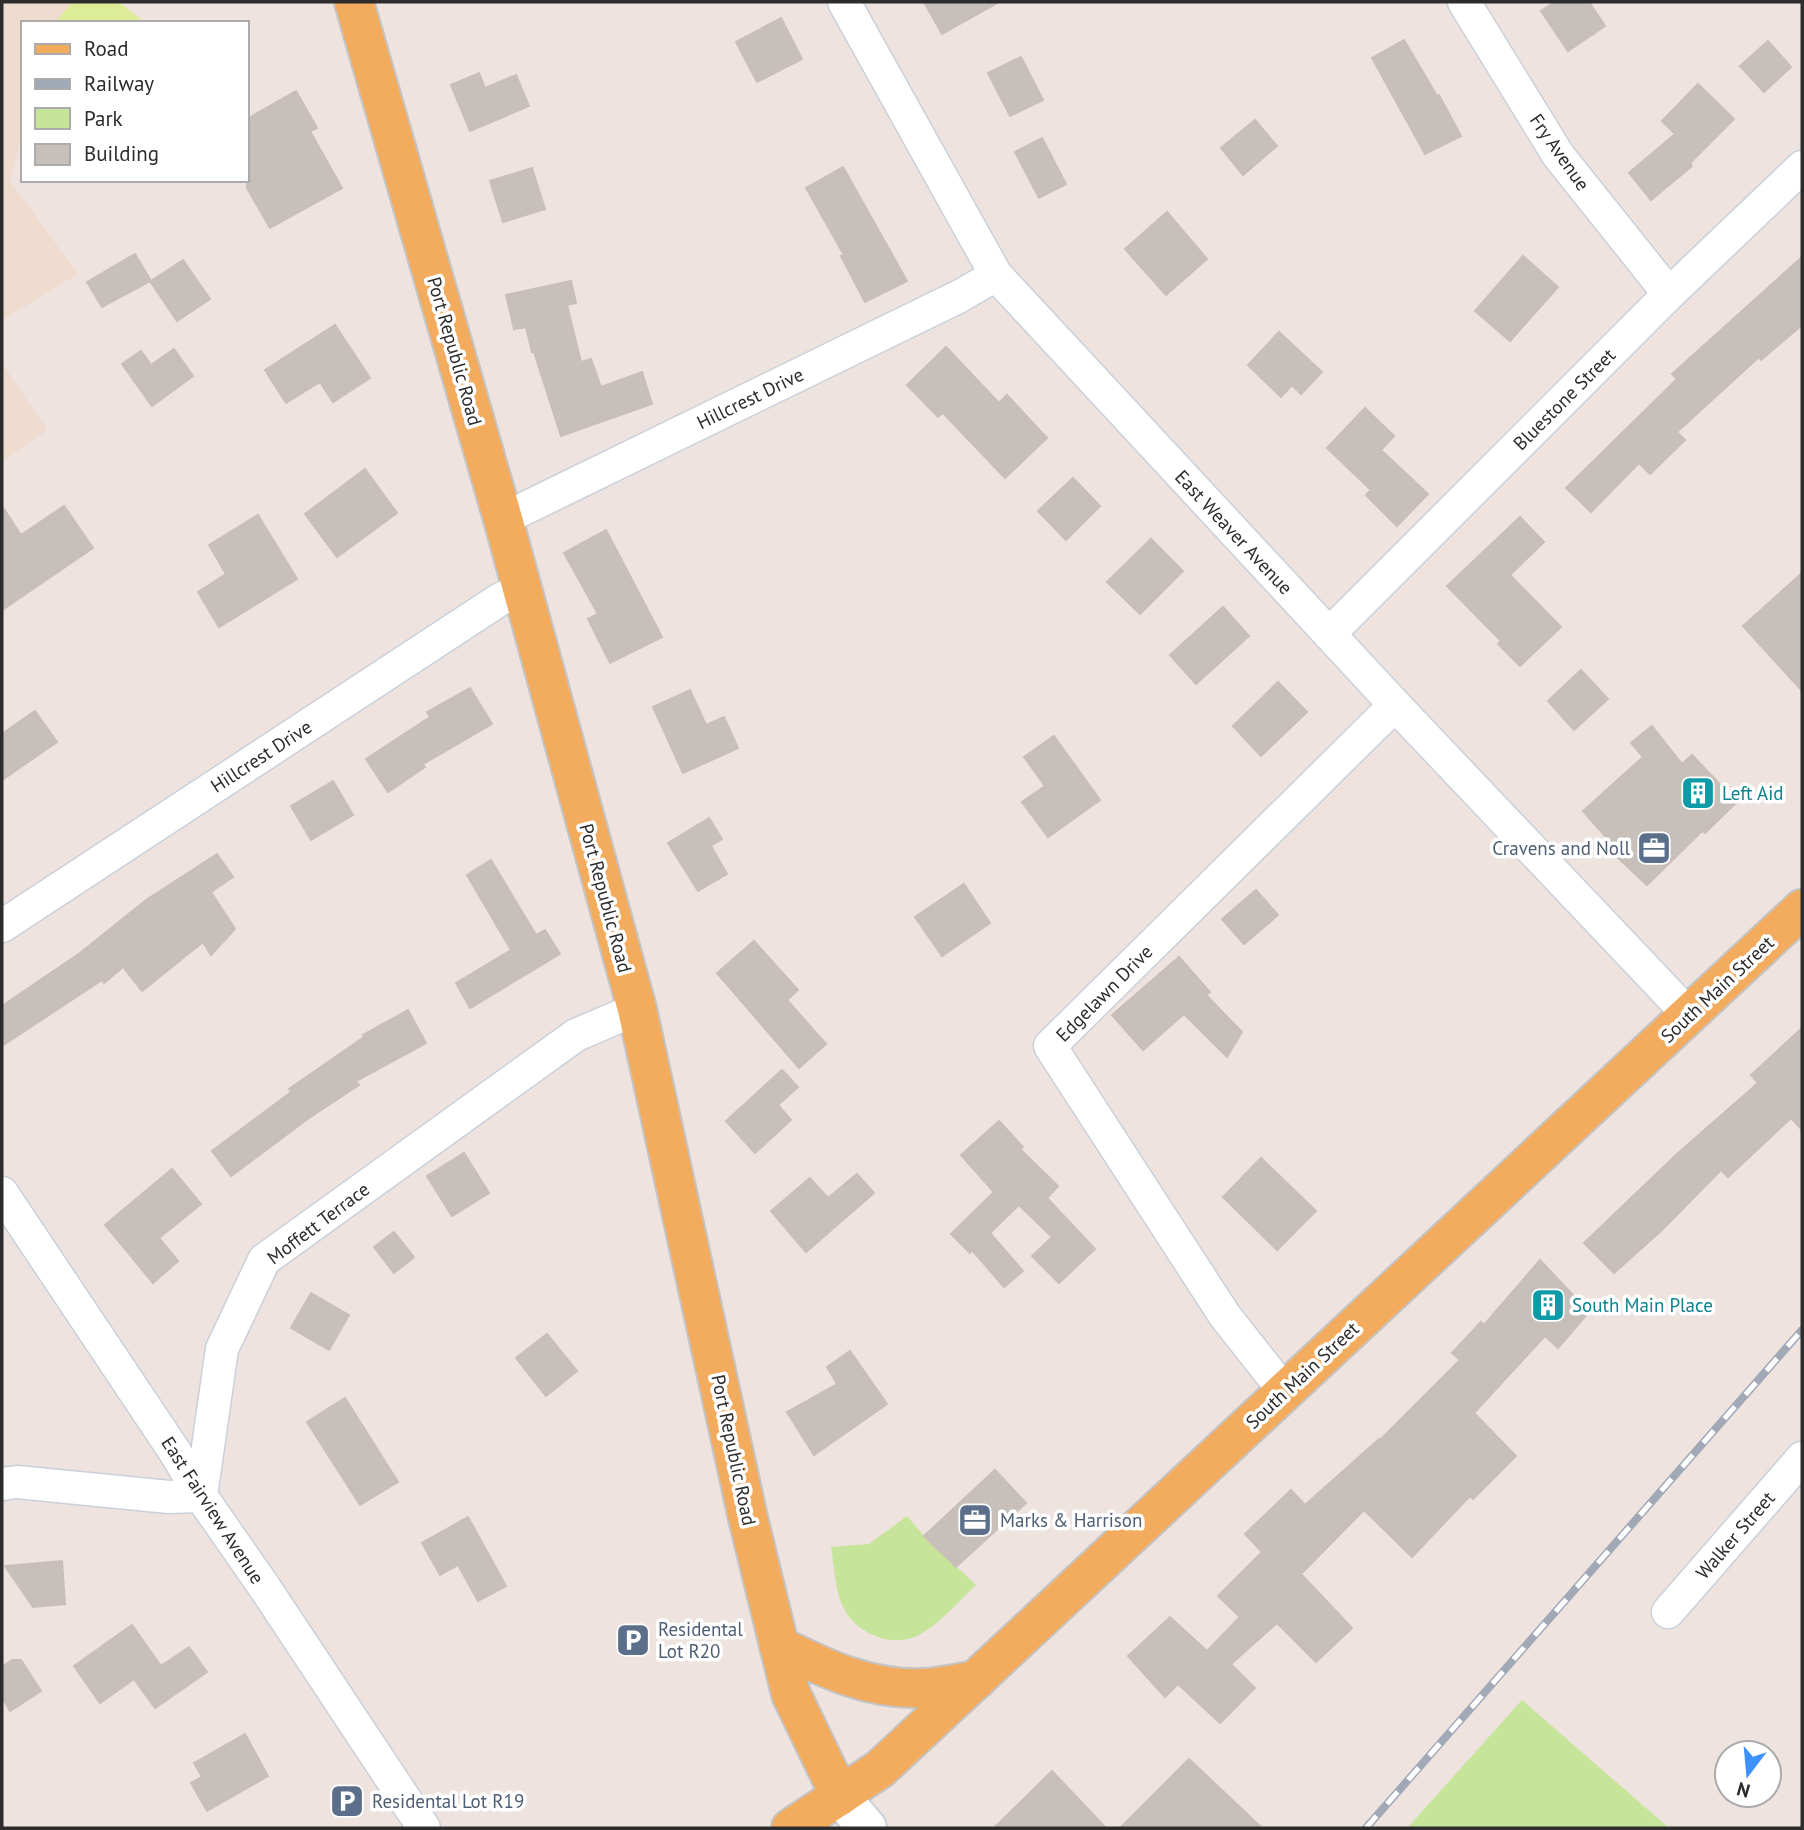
<svg xmlns="http://www.w3.org/2000/svg" width="1804" height="1830" font-family="'PT Sans',sans-serif">
<style>
.education{fill:#efdcce}
.green{fill:#c6e59a}
.pitch{fill:#ddec96}
.building{fill:#c6bfba;stroke:#cabfb8;stroke-width:2}
.lines{fill:none;stroke-linecap:round;stroke-linejoin:round}
.minor-casing{stroke:#cad0da;stroke-width:35}
.secondary-casing{stroke:#cad0da;stroke-width:42}
.primary-casing{stroke:#c4c4c4;stroke-width:42}
.minor{stroke:#fff;stroke-width:32}
.secondary{stroke:#fff;stroke-width:38}
.primary{stroke:#f3ab5e;stroke-width:38}
.rail-casing{stroke:#a1a9b7;stroke-width:8}
.rail{stroke:#fff;stroke-width:5;stroke-dasharray:16;stroke-linecap:butt}
.labels{text-anchor:middle;dominant-baseline:central;stroke-width:7;stroke-linejoin:round;paint-order:stroke}
.street-label{font-size:19px;fill:#2c2c2c;stroke:#fff}
.culture-label{font-size:19px;fill:#0d838f;stroke:#fff;text-anchor:start}
.service-label{font-size:19px;fill:#4e5e75;stroke:#fff;text-anchor:start}
</style>
<rect width="100%" height="100%" fill="#eee3df"/>
<!-- education -->
<g class="education">
<path d="M 2,2 L 84,2 L 69,23 L 23,23 L 23,130 L 10,181 L 78,274 L 2,320 Z"/>
<path d="M 2,363 L 47,430 L 2,461 Z"/>
</g>
<!-- green -->
<g class="green">
<path d="M 907,1516 L 924,1536 L 976,1585 C 960,1600 943,1620 924,1632 C 897,1651 855,1635 842,1605 C 835,1589 834,1565 831,1547 L 869,1544 Z"/>
<path d="M 1522,1700 L 1669,1828 L 1407,1828 Z"/>
</g>
<!-- pitch -->
<path class="pitch" d="M 72,2 L 119,2 L 143,21 L 55,23 Z"/>
<!-- building -->
<g class="building">
<path d="M 924,2 L 999,2 L 942,34 Z"/>
<path d="M 1555,2 L 1589,2 L 1605,26 L 1568,51 L 1541,11 Z"/>
<path d="M 781,18 L 802,59 L 757,82 L 736,42 Z"/>
<path d="M 1404,40 L 1437,96 L 1439,95 L 1461,136 L 1425,154 L 1372,58 Z"/>
<path d="M 1768,41 L 1791,67 L 1764,92 L 1740,66 Z"/>
<path d="M 1021,57 L 1043,100 L 1010,116 L 988,73 Z"/>
<path d="M 479,73 L 485,88 L 516,75 L 529,106 L 470,131 L 451,85 Z"/>
<path d="M 1698,84 L 1734,119 L 1690,163 L 1692,166 L 1651,200 L 1629,173 L 1675,134 L 1662,121 Z"/>
<path d="M 296,91 L 317,128 L 310,131 L 342,188 L 270,228 L 247,188 L 247,119 Z"/>
<path d="M 1255,120 L 1277,146 L 1243,175 L 1221,148 Z"/>
<path d="M 1042,138 L 1066,184 L 1039,198 L 1015,152 Z"/>
<path d="M 843,167 L 907,281 L 865,302 L 841,256 L 844,255 L 806,188 Z"/>
<path d="M 532,168 L 545,209 L 503,222 L 490,181 Z"/>
<path d="M 1167,212 L 1207,259 L 1166,295 L 1125,249 Z"/>
<path d="M 135,254 L 151,281 L 183,260 L 210,299 L 177,321 L 150,281 L 102,307 L 87,282 Z"/>
<path d="M 1523,256 L 1558,287 L 1510,341 L 1475,311 Z"/>
<path d="M 1802,257 L 1802,325 L 1761,360 L 1759,357 L 1677,432 L 1685,440 L 1650,474 L 1639,463 L 1591,512 L 1566,488 L 1677,379 L 1672,374 Z"/>
<path d="M 571,281 L 576,303 L 567,305 L 581,362 L 591,359 L 601,387 L 642,372 L 652,404 L 561,436 L 534,352 L 532,352 L 526,327 L 514,329 L 506,295 Z"/>
<path d="M 335,325 L 370,378 L 333,402 L 320,382 L 286,403 L 265,370 Z"/>
<path d="M 1279,332 L 1322,372 L 1301,394 L 1292,385 L 1281,397 L 1248,365 Z"/>
<path d="M 946,347 L 999,403 L 1007,395 L 1047,438 L 1005,478 L 943,413 L 938,417 L 907,385 Z"/>
<path d="M 174,349 L 193,376 L 152,406 L 122,364 L 141,351 L 151,365 Z"/>
<path d="M 1365,408 L 1394,436 L 1381,450 L 1428,494 L 1397,526 L 1366,495 L 1371,490 L 1327,448 Z"/>
<path d="M 365,469 L 397,513 L 337,557 L 305,514 Z"/>
<path d="M 1073,478 L 1100,506 L 1066,540 L 1038,511 Z"/>
<path d="M 2,506 L 21,535 L 64,506 L 93,548 L 2,610 Z"/>
<path d="M 258,515 L 297,579 L 219,627 L 198,592 L 226,574 L 209,545 Z"/>
<path d="M 1520,517 L 1544,542 L 1510,575 L 1561,627 L 1520,666 L 1498,644 L 1501,641 L 1447,586 Z"/>
<path d="M 606,530 L 662,637 L 610,663 L 588,619 L 598,614 L 564,553 Z"/>
<path d="M 1151,539 L 1183,571 L 1140,614 L 1107,582 Z"/>
<path d="M 1802,573 L 1802,691 L 1743,626 Z"/>
<path d="M 1223,607 L 1249,636 L 1196,684 L 1170,655 Z"/>
<path d="M 1581,670 L 1608,699 L 1574,730 L 1548,701 Z"/>
<path d="M 1278,682 L 1307,712 L 1261,756 L 1233,726 Z"/>
<path d="M 470,688 L 492,724 L 423,764 L 425,767 L 388,792 L 366,759 L 430,717 L 427,712 Z"/>
<path d="M 690,690 L 706,725 L 724,717 L 738,748 L 683,773 L 653,707 Z"/>
<path d="M 35,711 L 57,742 L 2,780 L 2,734 Z"/>
<path d="M 1652,726 L 1682,764 L 1692,755 L 1737,802 L 1705,833 L 1702,831 L 1647,885 L 1615,855 L 1619,852 L 1583,811 L 1643,757 L 1631,743 Z"/>
<path d="M 1054,736 L 1100,800 L 1048,837 L 1022,802 L 1045,786 L 1024,757 Z"/>
<path d="M 333,781 L 353,815 L 311,840 L 291,806 Z"/>
<path d="M 709,818 L 722,839 L 711,846 L 727,874 L 698,891 L 668,843 Z"/>
<path d="M 217,854 L 233,877 L 211,892 L 235,929 L 211,955 L 203,942 L 142,991 L 123,967 L 104,983 L 102,980 L 2,1046 L 2,1006 L 80,953 L 146,900 Z"/>
<path d="M 491,860 L 536,935 L 545,930 L 560,954 L 470,1008 L 456,983 L 511,950 L 467,875 Z"/>
<path d="M 964,884 L 990,923 L 942,956 L 915,917 Z"/>
<path d="M 1256,890 L 1278,915 L 1244,944 L 1222,919 Z"/>
<path d="M 754,941 L 798,990 L 787,1000 L 826,1044 L 799,1068 L 717,973 Z"/>
<path d="M 1179,957 L 1210,992 L 1206,995 L 1242,1032 L 1227,1057 L 1184,1014 L 1143,1050 L 1112,1015 Z"/>
<path d="M 408,1010 L 426,1043 L 356,1081 L 359,1085 L 309,1118 L 231,1176 L 212,1151 L 291,1092 L 289,1089 L 364,1037 L 363,1035 Z"/>
<path d="M 1802,1028 L 1802,1130 L 1791,1118 L 1728,1177 L 1721,1170 L 1662,1230 L 1614,1273 L 1584,1243 L 1677,1154 L 1758,1083 L 1751,1075 Z"/>
<path d="M 782,1070 L 798,1087 L 778,1105 L 791,1120 L 755,1153 L 726,1121 Z"/>
<path d="M 999,1121 L 1023,1147 L 1020,1149 L 1058,1186 L 1047,1198 L 1095,1249 L 1059,1283 L 1032,1256 L 1052,1237 L 1019,1205 L 990,1233 L 1023,1271 L 1004,1287 L 972,1250 L 970,1253 L 951,1234 L 994,1192 L 961,1155 Z"/>
<path d="M 464,1153 L 489,1193 L 452,1216 L 427,1176 Z"/>
<path d="M 1261,1158 L 1316,1211 L 1277,1250 L 1223,1197 Z"/>
<path d="M 172,1169 L 201,1204 L 159,1238 L 178,1261 L 153,1283 L 105,1225 Z"/>
<path d="M 857,1174 L 874,1193 L 806,1252 L 771,1211 L 810,1178 L 828,1198 Z"/>
<path d="M 394,1232 L 414,1257 L 394,1273 L 374,1247 Z"/>
<path d="M 1540,1260 L 1589,1312 L 1558,1348 L 1545,1336 L 1474,1413 L 1516,1456 L 1473,1499 L 1470,1496 L 1412,1557 L 1364,1510 L 1301,1574 L 1352,1628 L 1316,1662 L 1277,1623 L 1231,1664 L 1255,1688 L 1220,1723 L 1178,1684 L 1165,1697 L 1128,1656 L 1170,1617 L 1207,1651 L 1240,1617 L 1218,1596 L 1262,1552 L 1245,1534 L 1291,1490 L 1305,1505 L 1379,1439 L 1380,1440 L 1460,1360 L 1452,1353 L 1481,1322 L 1484,1325 Z"/>
<path d="M 311,1293 L 349,1315 L 329,1350 L 291,1328 Z"/>
<path d="M 547,1334 L 577,1371 L 546,1396 L 516,1358 Z"/>
<path d="M 850,1351 L 887,1404 L 814,1455 L 787,1412 L 837,1384 L 827,1367 Z"/>
<path d="M 345,1398 L 398,1482 L 360,1505 L 307,1422 Z"/>
<path d="M 995,1470 L 1026,1503 L 956,1567 L 924,1536 Z"/>
<path d="M 468,1517 L 506,1586 L 478,1601 L 458,1565 L 440,1575 L 422,1543 Z"/>
<path d="M 62,1561 L 65,1604 L 33,1607 L 5,1566 Z"/>
<path d="M 132,1625 L 161,1666 L 189,1647 L 207,1672 L 155,1708 L 134,1679 L 100,1703 L 74,1666 Z"/>
<path d="M 12,1660 L 21,1660 L 41,1691 L 10,1711 L 2,1697 L 2,1667 Z"/>
<path d="M 245,1734 L 268,1776 L 207,1811 L 191,1783 L 202,1777 L 194,1763 Z"/>
<path d="M 1189,1759 L 1262,1828 L 1120,1828 Z"/>
<path d="M 1052,1771 L 1106,1828 L 994,1828 Z"/>
</g>
<g class="lines">
<!-- minor casing -->
<g class="minor-casing">
<g id="minor">
<path d="M 844,2 L 996,275 L 1395,705 L 1689,1015"/>
<path d="M 1464,2 L 1558,155 L 1669,294"/>
<path d="M 503,519 L 960,296 L 996,275"/>
<path d="M 1329,634 L 1669,294 L 1802,167"/>
<path d="M 2,926 L 499,600 L 522,588"/>
<path d="M 2,1193 L 175,1452 L 201,1496 L 265,1588 L 424,1828"/>
<path d="M 1285,1392 L 1225,1316 L 1050,1046 L 1395,705"/>
<path d="M 2,1484 L 17,1482 L 169,1497 L 201,1496 L 222,1349 L 264,1260 L 576,1035 L 637,1009"/>
<path d="M 1668,1612 L 1802,1458"/>
</g>
</g>
<!-- secondary casing -->
<g class="secondary-casing">
<path id="secondary" d="M 840,1796 L 867,1828"/>
</g>
<!-- primary casing -->
<g class="primary-casing">
<g id="primary">
<path d="M 354,2 L 503,519 L 637,1009 L 748,1518 L 791,1694 L 840,1796"/>
<path d="M 779,1646 C 826,1669 869,1690 922,1688 C 940,1688 958,1683 976,1680"/>
<path d="M 791,1828 L 880,1769 L 1802,909"/>
</g>
</g>
<!-- minor -->
<use href="#minor" class="minor"/>
<!-- secondary -->
<use href="#secondary" class="secondary"/>
<!-- primary -->
<use href="#primary" class="primary"/>
<!-- rail casing -->
<g class="rail-casing">
<path id="rail" d="M 1366,1828 L 1802,1330"/>
</g>
<!-- rail -->
<use href="#rail" class="rail"/>
</g>
<!-- icons -->
<defs>
<g id="building-square" transform="scale(1.75)"><rect x="-9" y="-9" width="18" height="18" rx="4" fill="#0f9aa8" stroke="#fff"/><path d="M-4-6H4V6H1V3H-1V6H-4ZM-2.5-4.3h1.7v1.8h-1.7ZM.8-4.3h1.7v1.8H.8ZM-2.5-1h1.7V.8h-1.7ZM.8-1h1.7V.8H.8Z" fill="#fff"/></g>
<g id="office-square" transform="scale(1.75)"><rect x="-9" y="-9" width="18" height="18" rx="4" fill="#5c6f8a" stroke="#fff"/><path d="M-6-3h4V-5.5h4V-3h4V5H-6ZM-1-4.5V-3h2v-1.5ZM-6 0V1H6V0Z" fill="#fff"/></g>
<g id="parking-square" transform="scale(1.75)"><rect x="-9" y="-9" width="18" height="18" rx="4" fill="#5c6f8a" stroke="#fff"/><path d="M-3.5-5.5H1a3.5 3.5 0 0 1 0 7H-1V5.5H-3.5ZM-1-3.4V-.6H.8a1.4 1.4 0 0 0 0-2.8Z" fill="#fff"/></g>
</defs>
<g fill-rule="evenodd">
<use href="#building-square" x="1698" y="793"/>
<use href="#office-square" x="1654" y="848"/>
<use href="#building-square" x="1548" y="1305"/>
<use href="#office-square" x="975" y="1520"/>
<use href="#parking-square" x="633" y="1640"/>
<use href="#parking-square" x="347" y="1801"/>
</g>
<g class="labels">
<!-- street labels -->
<g class="street-label">
<text transform="translate(1560 152) rotate(55)">Fry Avenue</text>
<text transform="translate(455 351) rotate(74)">Port Republic Road</text>
<text transform="translate(750 398) rotate(-26)">Hillcrest Drive</text>
<text transform="translate(1564 399) rotate(-45)">Bluestone Street</text>
<text transform="translate(1234 532) rotate(47)">East Weaver Avenue</text>
<text transform="translate(261 756) rotate(-33)">Hillcrest Drive</text>
<text transform="translate(606 898) rotate(75)">Port Republic Road</text>
<text transform="translate(1717 989) rotate(-43)">South Main Street</text>
<text transform="translate(1104 993) rotate(-45)">Edgelawn Drive</text>
<text transform="translate(318 1223) rotate(-37)">Moffett Terrace</text>
<text transform="translate(1302 1375) rotate(-43)">South Main Street</text>
<text transform="translate(734 1450) rotate(78)">Port Republic Road</text>
<text transform="translate(213 1510) rotate(57)">East Fairview Avenue</text>
<text transform="translate(1735 1535) rotate(-49)">Walker Street</text>
</g>
<!-- culture labels -->
<g class="culture-label">
<text x="1722" y="793">Left Aid</text>
<text x="1572" y="1305">South Main Place</text>
</g>
<!-- service labels -->
<g class="service-label">
<text x="1630" y="848" text-anchor="end">Cravens and Noll</text>
<text x="1000" y="1520">Marks &amp; Harrison</text>
<text x="658" y="1629">Residental<tspan x="658" dy="22">Lot R20</tspan></text>
<text x="372" y="1801">Residental Lot R19</text>
</g>
</g>
<!-- border -->
<rect width="1804" height="1830" fill="none" stroke="#2c2c2c" stroke-width="7"/>
<!-- legend -->
<rect x="21" y="21" width="228" height="161" fill="#ffffff" stroke="#ababab" stroke-width="2"/>
<rect x="35" y="44" width="35" height="10" fill="#f3ab5e" stroke="#ababab" stroke-width="2"/>
<text x="84" y="56" font-size="21" fill="#2c2c2c">Road</text>
<rect x="35" y="79" width="35" height="10" fill="#a1a9b7" stroke="#ababab" stroke-width="2"/>
<text x="84" y="91" font-size="21" fill="#2c2c2c">Railway</text>
<rect x="35" y="108" width="35" height="21" fill="#c6e59a" stroke="#ababab" stroke-width="2"/>
<text x="84" y="126" font-size="21" fill="#2c2c2c">Park</text>
<rect x="35" y="144" width="35" height="21" fill="#c6bfba" stroke="#ababab" stroke-width="2"/>
<text x="84" y="161" font-size="21" fill="#2c2c2c">Building</text>
<!-- north arrow -->
<g transform="translate(1748 1774) rotate(196)"><circle r="33" fill="#ffffff" stroke="#ababab" stroke-width="2"/>
<path d="M0-5L12 26L0 18L-12 26Z" fill="#3d91fd"/>
<text y="-10" font-size="19" font-weight="bold" text-anchor="middle" fill="#2c2c2c">N</text>
</g>
</svg>
